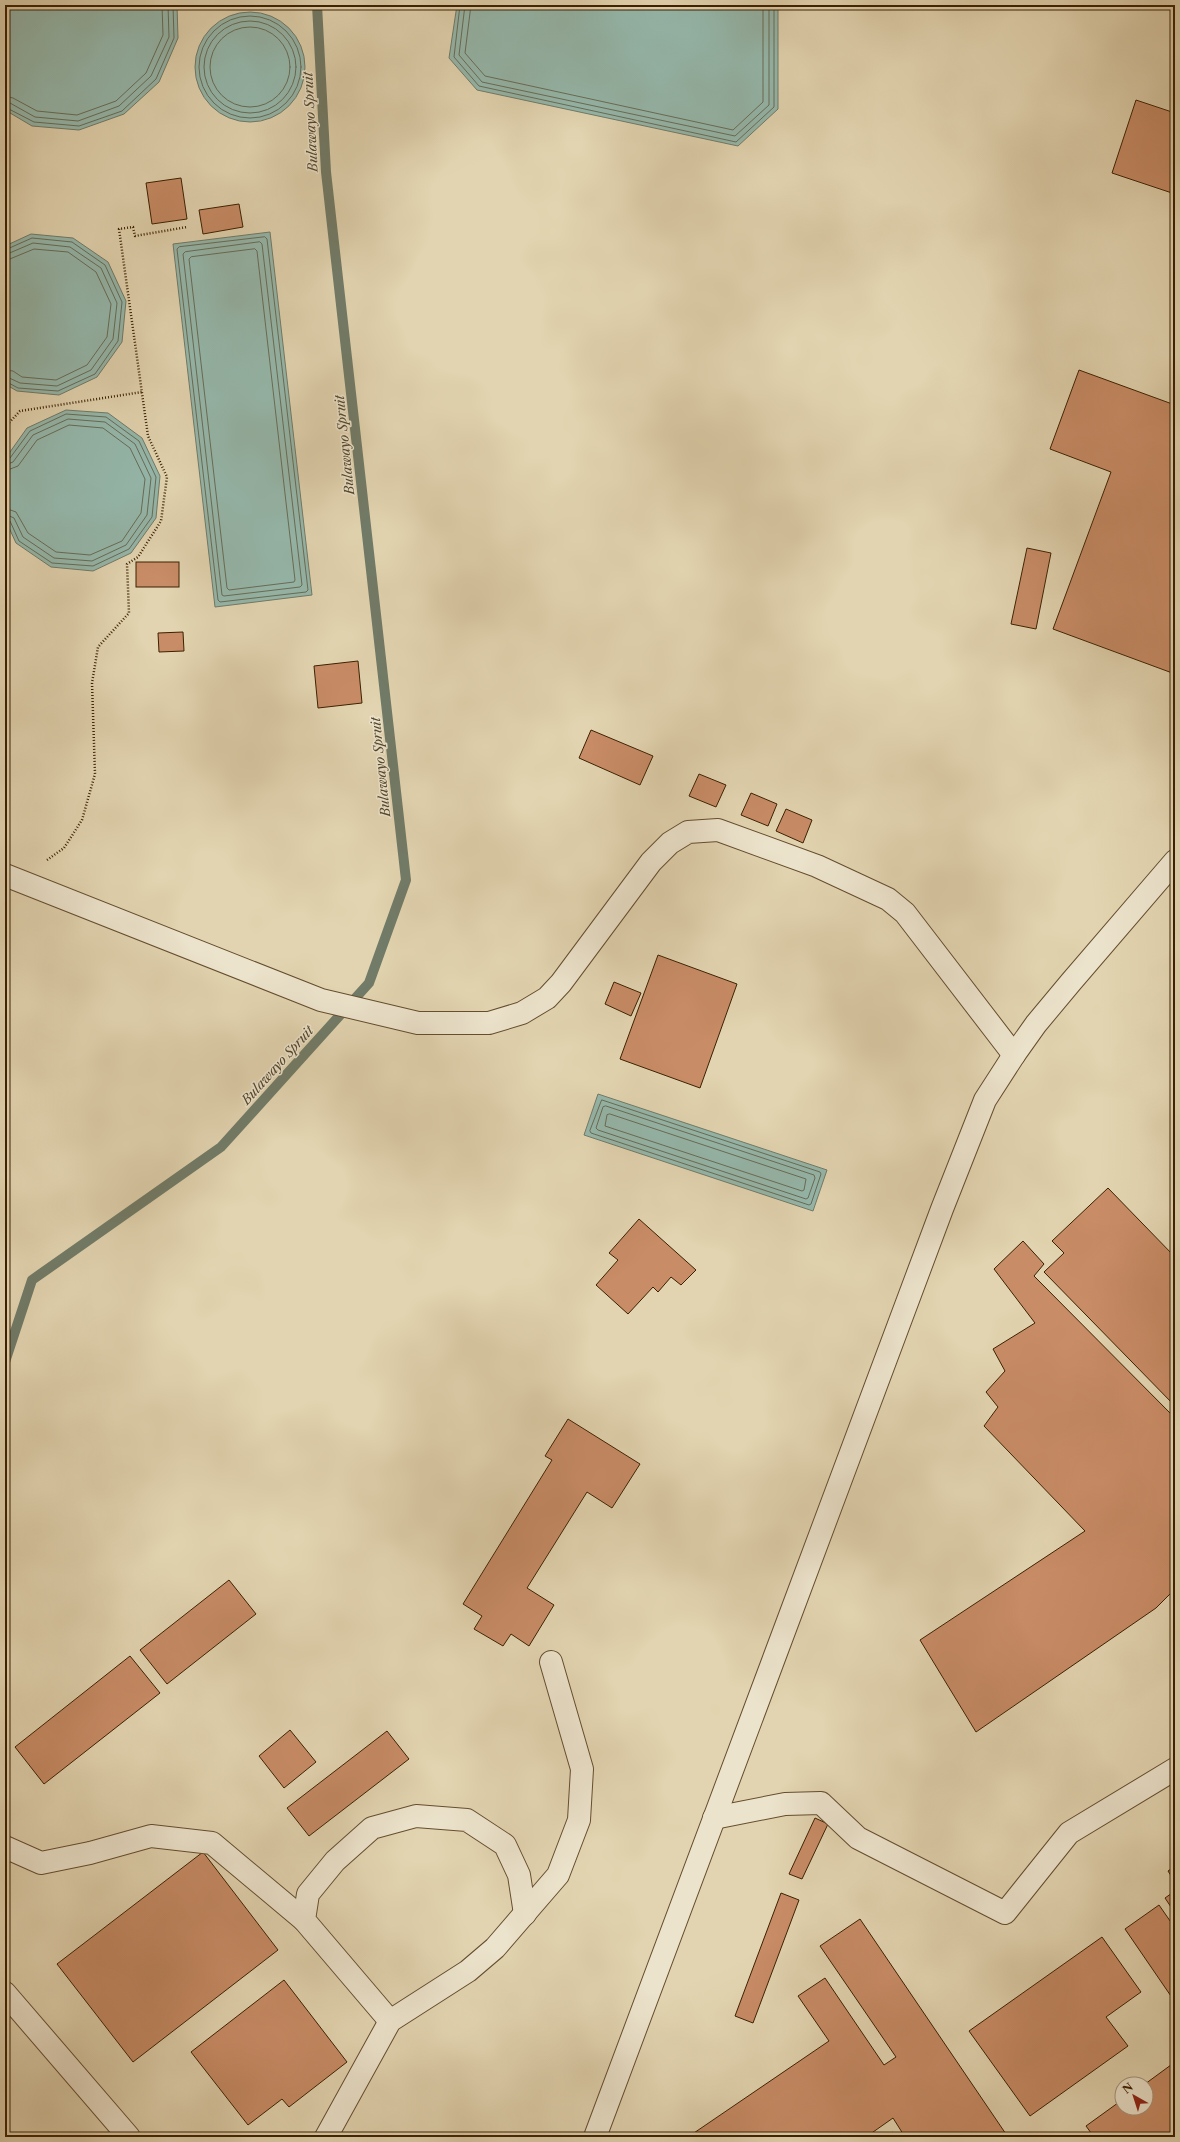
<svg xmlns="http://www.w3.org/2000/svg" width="1180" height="2142" font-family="'Libre Caslon Text',serif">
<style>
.water{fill:#95b8ac;stroke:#717b68}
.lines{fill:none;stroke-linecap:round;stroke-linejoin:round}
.shore{stroke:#686c57;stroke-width:1}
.stream{stroke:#717b68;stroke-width:10}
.building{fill:#c88c66;stroke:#3b2002}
.minor-casing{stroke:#654d2e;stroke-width:24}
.path{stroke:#3b2002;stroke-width:2.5;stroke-dasharray:1 2;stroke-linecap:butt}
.minor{stroke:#ece3cc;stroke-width:22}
.labels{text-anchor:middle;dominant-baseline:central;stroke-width:3;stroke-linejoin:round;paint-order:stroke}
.water-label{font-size:13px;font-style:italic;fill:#52462c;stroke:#ece3cc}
</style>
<rect width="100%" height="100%" fill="#e2d4b0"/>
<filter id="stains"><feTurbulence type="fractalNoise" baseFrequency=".005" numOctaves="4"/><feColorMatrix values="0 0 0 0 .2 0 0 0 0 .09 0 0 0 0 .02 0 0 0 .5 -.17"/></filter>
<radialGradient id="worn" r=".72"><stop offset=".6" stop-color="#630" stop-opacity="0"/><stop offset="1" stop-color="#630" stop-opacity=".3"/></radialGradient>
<!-- water -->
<g class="water">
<path d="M 5,5 L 177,5 L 178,38 L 159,82 L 124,114 L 79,130 L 32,126 L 5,110 Z"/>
<path d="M 457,5 L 778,5 L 778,109 L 738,146 L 477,90 L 449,58 Z"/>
<circle cx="250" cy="67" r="55"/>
<path d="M 270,232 L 312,595 L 215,607 L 173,244 Z"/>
<path d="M 31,234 L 73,238 L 108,262 L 126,301 L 122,342 L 97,377 L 59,395 L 17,391 L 5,384 L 5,246 Z"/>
<path d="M 66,410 L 108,413 L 142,438 L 160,476 L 156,518 L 131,553 L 93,571 L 51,567 L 16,543 L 5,519 L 5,459 L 27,428 Z"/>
<path d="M 598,1094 L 827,1170 L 813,1211 L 584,1135 Z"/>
</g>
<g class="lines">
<!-- shore -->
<g class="shore">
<path d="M 460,5 L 454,57 L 479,86 L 736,142 L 774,107 L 774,5"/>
<path d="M 465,5 L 459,55 L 482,82 L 735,136 L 769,105 L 769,5"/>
<path d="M 471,5 L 465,53 L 485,76 L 733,130 L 763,102 L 763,5"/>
<circle cx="250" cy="67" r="51"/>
<circle cx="250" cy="67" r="46"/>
<circle cx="250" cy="67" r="40"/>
<path d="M 5,96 L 13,98 L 37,111 L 77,115 L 116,101 L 146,73 L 163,35 L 162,5"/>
<path d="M 5,102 L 10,103 L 35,117 L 78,121 L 119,106 L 151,76 L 169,37 L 168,5"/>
<path d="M 5,107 L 34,122 L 79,126 L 122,111 L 156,79 L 174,38 L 173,5"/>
<path d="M 265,237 L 267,239 L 308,590 L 306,592 L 220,602 L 218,600 L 177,249 L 179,247 Z"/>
<path d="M 260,242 L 262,244 L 302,585 L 300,587 L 224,596 L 222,595 L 183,254 L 185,252 Z"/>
<path d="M 255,249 L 257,251 L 295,580 L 294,582 L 229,590 L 227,588 L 189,259 L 191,257 Z"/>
<path d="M 5,250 L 32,238 L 72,242 L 105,265 L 122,302 L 118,341 L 95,374 L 58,391 L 18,388 L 5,381"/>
<path d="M 5,255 L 33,243 L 70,247 L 101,268 L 117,303 L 113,339 L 91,370 L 57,386 L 20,383 L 5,376"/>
<path d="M 5,261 L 34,249 L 68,252 L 96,272 L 111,304 L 107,337 L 87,365 L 56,380 L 22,377 L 13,371 L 5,370"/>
<path d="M 5,460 L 10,458 L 30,431 L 66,414 L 106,417 L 139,441 L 156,477 L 152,517 L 129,549 L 93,566 L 52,563 L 19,541 L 10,521 L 5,519"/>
<path d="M 5,465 L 13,462 L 33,435 L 68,419 L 105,422 L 135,444 L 151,478 L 147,515 L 126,545 L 92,561 L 54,558 L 23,537 L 14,518 L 5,514"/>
<path d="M 5,471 L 18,466 L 37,440 L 69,425 L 103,428 L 130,448 L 145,479 L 141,513 L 122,541 L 90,555 L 56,552 L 28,533 L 16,512 L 5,508"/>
<path d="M 602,1100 L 820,1172 L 821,1174 L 811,1204 L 809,1205 L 591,1133 L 590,1131 Z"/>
<path d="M 606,1106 L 814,1175 L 815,1178 L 808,1198 L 806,1199 L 598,1130 L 596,1128 L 603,1107 Z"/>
<path d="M 610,1114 L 806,1179 L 804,1190 L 802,1191 L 605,1126 L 607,1115 Z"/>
</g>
<!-- stream -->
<path class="stream" d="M 5,1362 L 32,1280 L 221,1147 L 369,983 L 406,880 L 326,172 L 317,5"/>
</g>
<!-- building -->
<g class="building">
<path d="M 1136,100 L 1175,113 L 1175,184 L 1172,193 L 1112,173 Z"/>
<path d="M 181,178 L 187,219 L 152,224 L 146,183 Z"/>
<path d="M 239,204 L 243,227 L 203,234 L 199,210 Z"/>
<path d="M 1079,370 L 1175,405 L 1175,674 L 1053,629 L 1111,472 L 1050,449 Z"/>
<path d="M 1027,548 L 1051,553 L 1036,629 L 1011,624 Z"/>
<rect x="136" y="562" width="43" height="25"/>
<path d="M 183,632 L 184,651 L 159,652 L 158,633 Z"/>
<path d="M 358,661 L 362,703 L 318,708 L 314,666 Z"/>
<path d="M 591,730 L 653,756 L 640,785 L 579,758 Z"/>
<path d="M 699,774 L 726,785 L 716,807 L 689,796 Z"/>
<path d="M 751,793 L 777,804 L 768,826 L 741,815 Z"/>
<path d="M 786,809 L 812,820 L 803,843 L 776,831 Z"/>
<path d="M 658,955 L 737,984 L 700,1088 L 620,1059 Z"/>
<path d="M 614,982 L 641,993 L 631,1016 L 605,1004 Z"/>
<path d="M 1108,1188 L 1175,1257 L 1175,1406 L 1044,1272 L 1064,1253 L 1052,1241 Z"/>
<path d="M 639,1219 L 696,1270 L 681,1285 L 671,1277 L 658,1292 L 653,1287 L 628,1314 L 596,1285 L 618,1260 L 609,1253 Z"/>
<path d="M 1023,1241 L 1044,1264 L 1034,1276 L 1175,1418 L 1175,1589 L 1156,1608 L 976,1732 L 920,1640 L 1085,1531 L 984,1426 L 998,1407 L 986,1392 L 1005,1371 L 993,1349 L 1035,1323 L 994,1269 Z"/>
<path d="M 568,1419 L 640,1464 L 612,1508 L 587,1492 L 527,1588 L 554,1605 L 529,1646 L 511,1634 L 503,1646 L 474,1629 L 482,1616 L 463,1604 L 552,1460 L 545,1456 Z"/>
<path d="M 229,1580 L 256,1614 L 167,1684 L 140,1650 Z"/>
<path d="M 130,1656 L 160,1693 L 44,1784 L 15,1747 Z"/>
<path d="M 290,1730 L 316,1762 L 284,1788 L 259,1756 Z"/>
<path d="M 387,1731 L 409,1759 L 309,1836 L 287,1808 Z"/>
<path d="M 815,1818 L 828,1824 L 802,1879 L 789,1874 Z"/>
<path d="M 203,1852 L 278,1950 L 133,2062 L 57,1964 Z"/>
<path d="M 1175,1866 L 1175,1882 L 1168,1871 Z"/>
<path d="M 1175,1891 L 1175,1913 L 1165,1898 Z"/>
<path d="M 781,1893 L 799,1900 L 753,2023 L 735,2016 Z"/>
<path d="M 1159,1905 L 1175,1928 L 1175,2002 L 1125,1929 Z"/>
<path d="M 860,1919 L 1008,2137 L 905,2137 L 893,2118 L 866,2137 L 688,2137 L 829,2041 L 798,1996 L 825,1978 L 884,2065 L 896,2057 L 820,1946 Z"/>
<path d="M 1102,1937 L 1141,1992 L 1106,2017 L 1128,2046 L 1030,2116 L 969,2031 Z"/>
<path d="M 284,1980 L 347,2062 L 289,2107 L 282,2099 L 248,2125 L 191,2052 Z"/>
<path d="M 1175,2062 L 1175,2137 L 1094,2137 L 1086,2126 L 1122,2100 L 1122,2108 L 1146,2108 L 1145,2084 Z"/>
<path d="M 893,2132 L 897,2137 L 886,2137 Z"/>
</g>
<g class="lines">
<!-- minor casing -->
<g class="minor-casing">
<g id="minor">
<path d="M 5,875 L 321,1000 L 418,1023 L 489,1023 L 522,1013 L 547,998 L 561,983 L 651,862 L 670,843 L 688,832 L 718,830 L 817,866 L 888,899 L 905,913 L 1014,1055"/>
<path d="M 714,1818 L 785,1804 L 821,1803 L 858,1838 L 1005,1913 L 1069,1833 L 1175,1769"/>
<path d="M 5,1847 L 41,1863 L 90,1853 L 151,1836 L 212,1843 L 304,1920"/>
<path d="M 5,1993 L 129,2137"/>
<path d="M 390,2021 L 304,1920 L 308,1894 L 335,1861 L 372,1828 L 416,1816 L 467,1820 L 505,1845 L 519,1875 L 525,1914"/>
<path d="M 326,2137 L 390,2021 L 468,1971 L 495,1948 L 558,1875 L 579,1820 L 582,1769 L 551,1662"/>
<path d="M 595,2137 L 942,1209 L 985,1100 L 1014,1055 L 1036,1024 L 1071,982 L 1175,861"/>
</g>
</g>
<!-- path -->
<g class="path">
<path d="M 5,427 L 20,411 L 142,392"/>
<path d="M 47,860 L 64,848 L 82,820 L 95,774 L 92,683 L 98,647 L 129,613 L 127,564 L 138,557 L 161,521 L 167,477 L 148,436 L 119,229 L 133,227 L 135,236 L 187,227"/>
</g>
<!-- minor -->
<use href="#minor" class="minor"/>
</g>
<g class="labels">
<!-- water labels -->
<g class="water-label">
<text transform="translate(310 122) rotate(-93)">Bulawayo Spruit</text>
<text transform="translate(344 445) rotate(-96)">Bulawayo Spruit</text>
<text transform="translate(380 767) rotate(-96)">Bulawayo Spruit</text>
<text transform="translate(277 1065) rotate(-48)">Bulawayo Spruit</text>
</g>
</g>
<!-- margin -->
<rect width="1180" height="2142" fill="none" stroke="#e2d4b0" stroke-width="20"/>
<rect x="6" y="6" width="1168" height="2130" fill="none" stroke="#3b2002" stroke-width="2"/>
<rect x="10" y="10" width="1160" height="2122" fill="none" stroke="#3b2002"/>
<!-- north arrow -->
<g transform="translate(1134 2096) rotate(321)"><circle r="19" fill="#ece3cc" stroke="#a5957b"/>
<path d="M0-3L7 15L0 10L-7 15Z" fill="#8f2418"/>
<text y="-6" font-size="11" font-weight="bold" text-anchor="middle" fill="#3b2002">N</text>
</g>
<rect width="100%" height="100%" filter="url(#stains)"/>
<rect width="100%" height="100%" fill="url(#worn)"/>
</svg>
